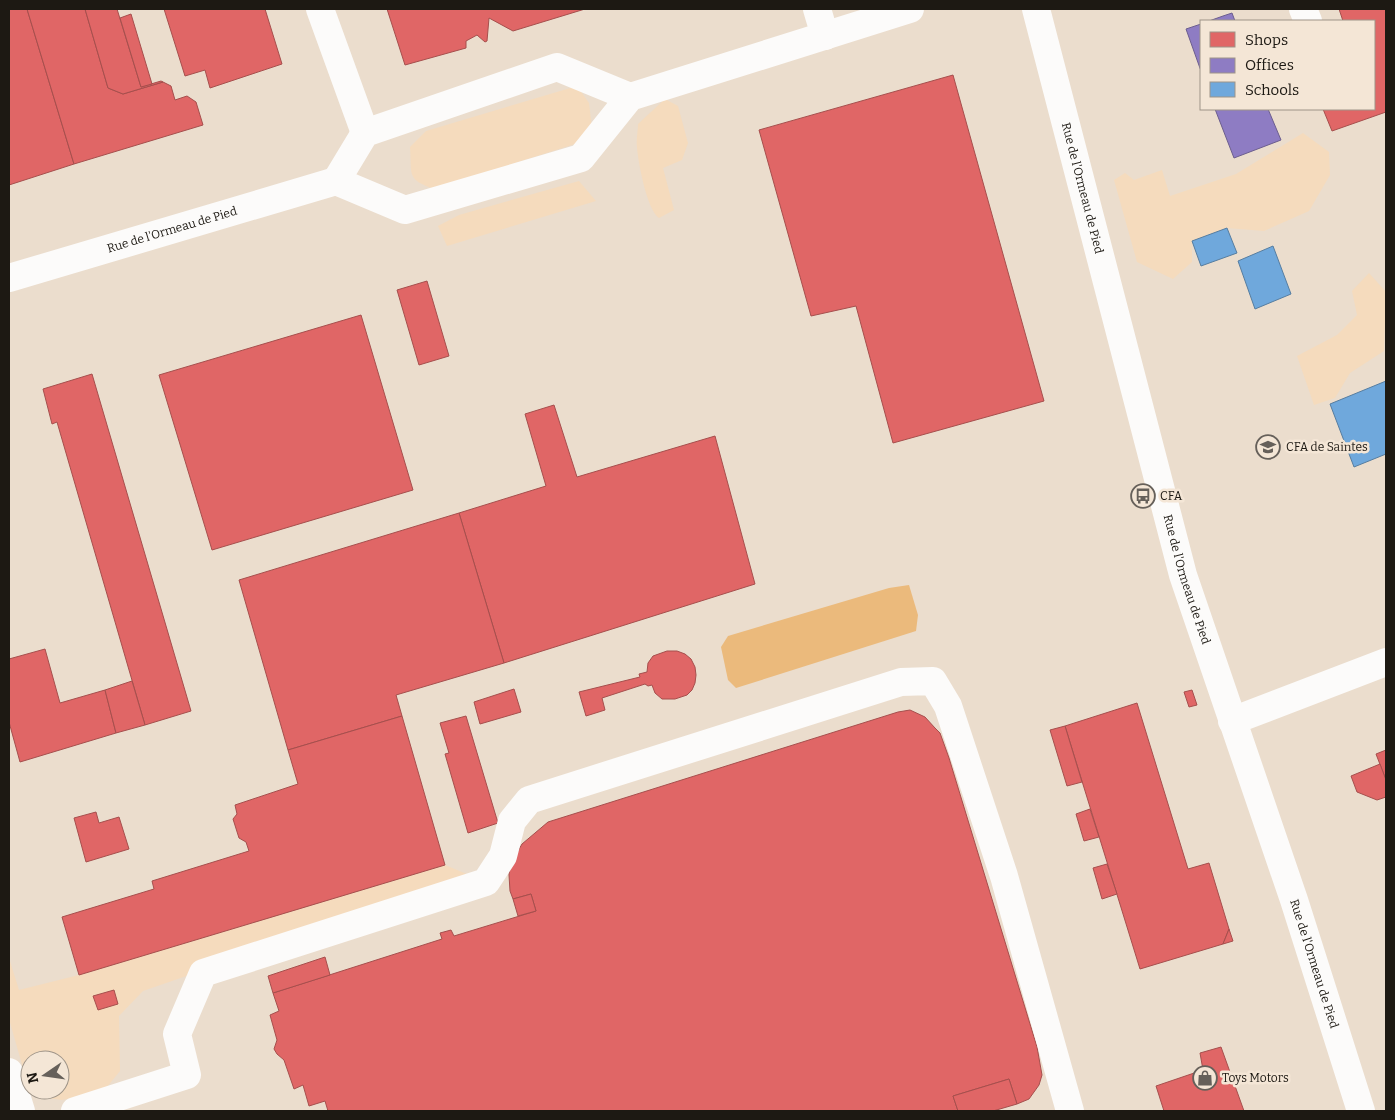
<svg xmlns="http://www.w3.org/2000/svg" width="1395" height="1120" font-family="Bitter,serif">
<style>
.built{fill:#ebddcd;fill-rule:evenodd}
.green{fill:#f5dbbd}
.water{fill:#ebba7c}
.shops{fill:#e06666;stroke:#a64f4d}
.offices{fill:#8e7cc3;stroke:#6c5e8e}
.schools{fill:#6fa8dc;stroke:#567da0}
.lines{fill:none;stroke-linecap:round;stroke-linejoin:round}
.minor{stroke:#fcfbfa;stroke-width:28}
.labels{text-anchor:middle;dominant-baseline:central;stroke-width:5;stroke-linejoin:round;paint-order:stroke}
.street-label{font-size:12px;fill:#1d1913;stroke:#f4e6d6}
.poi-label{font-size:12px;fill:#1d1913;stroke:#f4e6d6;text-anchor:start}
</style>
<rect width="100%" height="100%" fill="#ede5dd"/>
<!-- built -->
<path class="built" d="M 9,9 L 1386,9 L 1386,1111 L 9,1111 ZM 1201,21 L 1374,21 L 1374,109 L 1201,109 ZM 30,1060 L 60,1060 L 60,1090 L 30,1090 Z"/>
<!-- green -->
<g class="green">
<path d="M 577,86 L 589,103 L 592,128 L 578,143 L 434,189 C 406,179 412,175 410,147 L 426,131 Z"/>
<path d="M 665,99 L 678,106 L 688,143 L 682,160 L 663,168 L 674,210 L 659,218 C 647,210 638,162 637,147 C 636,140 638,131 638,124 Z"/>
<path d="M 1303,133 L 1329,152 L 1330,175 L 1309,211 L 1264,231 L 1227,228 L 1192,241 L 1192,262 L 1173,279 L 1137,262 L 1114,180 L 1125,173 L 1134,180 L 1162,170 L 1170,196 L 1236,174 Z"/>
<path d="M 579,181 L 596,201 L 447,246 L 438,226 L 459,215 Z"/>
<path d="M 1369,273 L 1386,292 L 1384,351 L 1350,373 L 1335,398 L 1314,405 L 1297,356 L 1337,335 L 1357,315 L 1352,291 Z"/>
<path d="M 445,865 L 479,879 L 328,927 L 143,991 L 119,1016 L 120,1071 L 103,1092 L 62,1100 L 40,1097 L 35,1090 L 60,1090 L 60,1060 L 30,1060 L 30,1082 L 25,1075 L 9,1019 L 9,958 L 19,990 L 79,975 Z"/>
</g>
<!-- water -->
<path class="water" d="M 909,585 L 918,615 L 916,631 L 736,688 L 728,680 L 721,647 L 728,636 L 889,588 Z"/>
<!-- shops -->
<g class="shops">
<path d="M 9,9 L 27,9 L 74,164 L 9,185 Z"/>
<path d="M 27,9 L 85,9 L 108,88 L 123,94 L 163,82 L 171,86 L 175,100 L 187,96 L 196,102 L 203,125 L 74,164 Z"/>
<path d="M 85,9 L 117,9 L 141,87 L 161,81 L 163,82 L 123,94 L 108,88 Z"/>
<path d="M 164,9 L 265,9 L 282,64 L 210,88 L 205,70 L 185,76 Z"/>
<path d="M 387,9 L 585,9 L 513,31 L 489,18 L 487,41 L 485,42 L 477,35 L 466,41 L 466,48 L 405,65 Z"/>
<path d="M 1339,9 L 1386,9 L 1386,112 L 1332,131 L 1323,109 L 1374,109 L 1374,21 L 1343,21 Z"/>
<path d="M 131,14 L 152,84 L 141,87 L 120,18 Z"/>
<path d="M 953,75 L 1044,401 L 893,443 L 856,306 L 811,316 L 759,130 Z"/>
<path d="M 427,281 L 449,356 L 419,365 L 397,290 Z"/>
<path d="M 361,315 L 413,490 L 212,550 L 159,375 Z"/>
<path d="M 92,374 L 191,711 L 145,725 L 57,422 L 52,424 L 43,389 Z"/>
<path d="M 554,405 L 577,477 L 715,436 L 755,584 L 504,663 L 459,513 L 546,486 L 525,414 Z"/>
<path d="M 459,513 L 504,663 L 396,695 L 402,716 L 288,750 L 239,580 Z"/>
<path d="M 45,649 L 60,703 L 105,690 L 116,733 L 20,762 L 9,722 L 9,659 Z"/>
<path d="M 667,651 L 677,651 L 685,654 L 691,659 L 695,667 L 696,675 L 695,683 L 692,690 L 687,695 L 675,699 L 662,699 L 655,693 L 652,685 L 648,686 L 645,684 L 602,698 L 605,710 L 586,716 L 579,692 L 640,677 L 639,674 L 647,672 L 648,663 L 653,656 Z"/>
<path d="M 132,681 L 145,725 L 116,733 L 105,690 Z"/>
<path d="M 514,689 L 521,712 L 480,724 L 474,702 Z"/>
<path d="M 1192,690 L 1197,705 L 1189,707 L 1184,692 Z"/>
<path d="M 1137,703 L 1188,869 L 1209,863 L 1229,929 L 1223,944 L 1140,969 L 1065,726 Z"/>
<path d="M 910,710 L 925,717 L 935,728 L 940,733 L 949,758 L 1037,1047 L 1042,1075 L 1039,1085 L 1029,1099 L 1017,1104 L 1009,1079 L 953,1096 L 958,1111 L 328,1111 L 325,1101 L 309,1106 L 303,1085 L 294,1089 L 284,1060 L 277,1054 L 274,1049 L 277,1040 L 270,1015 L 279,1011 L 273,993 L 442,939 L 440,933 L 451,930 L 454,936 L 536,911 L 531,894 L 513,899 L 510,891 L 509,875 L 510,865 L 522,844 L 548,822 L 898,712 Z"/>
<path d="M 402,716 L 445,865 L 79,975 L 62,917 L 154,889 L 152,881 L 249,851 L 246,842 L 239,838 L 233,819 L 237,814 L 235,805 L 298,784 L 288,750 Z"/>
<path d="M 466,716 L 498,823 L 468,833 L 445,754 L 449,753 L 440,723 Z"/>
<path d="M 1065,726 L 1082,782 L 1067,786 L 1050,730 Z"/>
<path d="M 1386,750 L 1386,780 L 1376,754 Z"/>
<path d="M 1380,764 L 1386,780 L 1386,797 L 1377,800 L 1357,792 L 1351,776 Z"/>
<path d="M 1090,809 L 1099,837 L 1084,841 L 1076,814 Z"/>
<path d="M 96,812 L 99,823 L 119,817 L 129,849 L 86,862 L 74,818 Z"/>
<path d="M 1107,864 L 1117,894 L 1102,899 L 1093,868 Z"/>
<path d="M 531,894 L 536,911 L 518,916 L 513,899 Z"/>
<path d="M 1229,929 L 1233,941 L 1223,944 Z"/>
<path d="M 325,957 L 330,975 L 273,993 L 268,976 Z"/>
<path d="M 114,990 L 118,1004 L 98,1010 L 93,996 Z"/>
<path d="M 1221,1047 L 1244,1111 L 1164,1111 L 1156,1086 L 1203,1070 L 1200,1053 Z"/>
<path d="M 1009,1079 L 1017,1104 L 993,1111 L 958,1111 L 953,1096 Z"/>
</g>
<!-- offices -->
<g class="offices">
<path d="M 1232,13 L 1235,21 L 1209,21 L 1223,16 Z"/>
<path d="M 1201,24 L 1201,71 L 1186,29 Z"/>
<path d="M 1215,109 L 1268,109 L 1281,140 L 1234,158 Z"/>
</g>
<!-- schools -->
<g class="schools">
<path d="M 1227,228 L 1237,253 L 1201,266 L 1192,241 Z"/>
<path d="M 1273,246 L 1291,294 L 1255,309 L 1238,261 Z"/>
<path d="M 1386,381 L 1386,454 L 1354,467 L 1330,404 Z"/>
</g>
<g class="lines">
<!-- minor -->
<g class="minor">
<path d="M 320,9 L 365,133"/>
<path d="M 817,9 L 825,36"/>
<path id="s1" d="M 1036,9 L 1183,575 L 1294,900 L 1361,1111"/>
<path d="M 1303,9 L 1308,21"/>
<path d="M 336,181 L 365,133 L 557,67 L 630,97"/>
<path id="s2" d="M 9,278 L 336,181 L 405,210 L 581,158 L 630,97 L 910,9"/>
<path d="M 1232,721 L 1386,662"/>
<path d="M 9,1072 L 21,1111"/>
<path d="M 75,1111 L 187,1075 L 177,1034 L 203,973 L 486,882 L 503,856 L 512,821 L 529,800 L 901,682 L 933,681 L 948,706 L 1004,876 L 1070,1111"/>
</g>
</g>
<!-- icons -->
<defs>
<g id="university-ring" transform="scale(1.25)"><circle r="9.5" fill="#f4e6d6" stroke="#66605a" stroke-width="1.5"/><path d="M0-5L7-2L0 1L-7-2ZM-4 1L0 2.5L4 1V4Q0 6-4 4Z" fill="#66605a"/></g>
<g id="bus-ring" transform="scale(1.25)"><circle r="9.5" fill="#f4e6d6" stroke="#66605a" stroke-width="1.5"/><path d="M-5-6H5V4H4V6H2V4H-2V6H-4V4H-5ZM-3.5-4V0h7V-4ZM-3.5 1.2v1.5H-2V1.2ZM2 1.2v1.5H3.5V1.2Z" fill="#66605a"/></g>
<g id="shop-ring" transform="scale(1.25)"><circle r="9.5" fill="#f4e6d6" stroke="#66605a" stroke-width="1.5"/><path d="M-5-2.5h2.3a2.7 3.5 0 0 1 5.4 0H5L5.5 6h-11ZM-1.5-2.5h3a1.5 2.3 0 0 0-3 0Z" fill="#66605a"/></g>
</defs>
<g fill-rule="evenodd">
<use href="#university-ring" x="1268" y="447"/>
<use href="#bus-ring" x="1143" y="496"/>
<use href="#shop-ring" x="1205" y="1078"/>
</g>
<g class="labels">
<!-- street labels -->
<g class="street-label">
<text stroke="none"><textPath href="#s1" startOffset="185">Rue de l'Ormeau de Pied</textPath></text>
<text stroke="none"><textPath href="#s2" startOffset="170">Rue de l'Ormeau de Pied</textPath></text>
<text stroke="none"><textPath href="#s1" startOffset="590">Rue de l'Ormeau de Pied</textPath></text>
<text stroke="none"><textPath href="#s1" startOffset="995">Rue de l'Ormeau de Pied</textPath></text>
</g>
<!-- poi labels -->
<g class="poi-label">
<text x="1286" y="447">CFA de Saintes</text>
<text x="1160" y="496">CFA</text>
<text x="1222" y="1078">Toys Motors</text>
</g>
</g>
<!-- border -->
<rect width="1395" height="1120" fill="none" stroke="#1d1913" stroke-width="20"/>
<!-- legend -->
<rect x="1200" y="20" width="175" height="90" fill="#f4e6d6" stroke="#9e9488"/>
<rect x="1210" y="32" width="25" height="15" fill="#e06666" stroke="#9e9488"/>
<text x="1245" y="45" font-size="15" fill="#1d1913">Shops</text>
<rect x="1210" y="58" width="25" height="15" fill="#8e7cc3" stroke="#9e9488"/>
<text x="1245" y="70" font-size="15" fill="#1d1913">Offices</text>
<rect x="1210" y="82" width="25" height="15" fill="#6fa8dc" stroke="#9e9488"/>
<text x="1245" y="95" font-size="15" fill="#1d1913">Schools</text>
<!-- north arrow -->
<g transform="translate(45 1075) rotate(257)"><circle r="24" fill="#f4e6d6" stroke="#9e9488"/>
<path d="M0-4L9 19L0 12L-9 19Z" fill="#66605a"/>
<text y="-8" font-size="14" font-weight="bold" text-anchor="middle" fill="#1d1913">N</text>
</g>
</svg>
